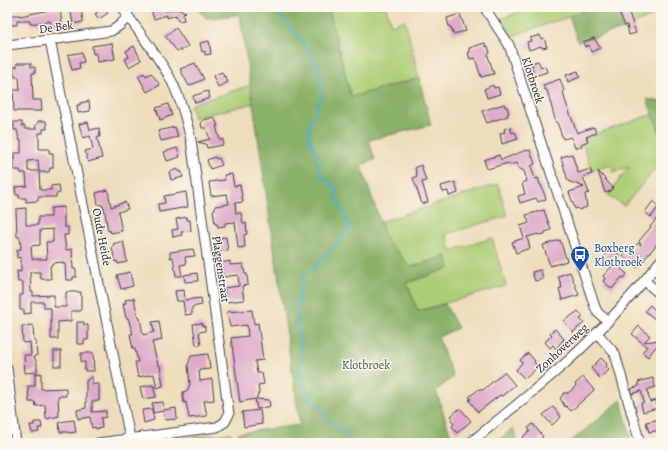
<svg xmlns="http://www.w3.org/2000/svg" width="668" height="450" font-family="Alegreya,serif">
<style>
.green{fill:#adce76;stroke:#687858}
.forest{fill:#8ab167;stroke:#566a51}
.lines{fill:none;stroke-linecap:round;stroke-linejoin:round}
.stream{stroke:#4eaecd;stroke-width:2}
.building{fill:#deaac9;fill-rule:evenodd}
.minor-casing{stroke:#413e4e;stroke-width:11}
.minor{stroke:#fff;stroke-width:9}
.labels{text-anchor:middle;dominant-baseline:central;stroke-width:3;stroke-linejoin:round;paint-order:stroke}
.street-label{font-size:12px;fill:#22223b;stroke:#fbf7ec}
.transit-label{font-size:12px;fill:#164399;stroke:#fbf7ec;text-anchor:start}
.park-label{font-size:12px;fill:#4c564d;stroke:#fbf7ec}
</style>
<rect width="100%" height="100%" fill="#fbf7ec"/>
<filter id="ink" filterUnits="userSpaceOnUse"><feTurbulence type="fractalNoise" baseFrequency=".025" numOctaves="2"/><feDisplacementMap in="SourceGraphic" scale="8" xChannelSelector="R" yChannelSelector="G"/><feConvolveMatrix kernelMatrix="1 2 1 2 8 2 1 2 1" color-interpolation-filters="sRGB"/></filter>
<filter id="wash" filterUnits="userSpaceOnUse"><feTurbulence type="fractalNoise" baseFrequency=".012" numOctaves="4" result="noise"/><feDisplacementMap in="SourceGraphic" scale="16" xChannelSelector="R" yChannelSelector="G"/><feGaussianBlur stdDeviation="0.9" result="paint"/><feColorMatrix in="noise" values="0 0 0 0 0 0 0 0 0 0 0 0 0 0 0 0 0 1.4 0 .05"/><feComposite in="paint" operator="in"/></filter>
<g filter="url(#wash)">
<rect width="100%" height="100%" fill="#edb"/>
<!-- green -->
<g class="green">
<path d="M 328,7 L 386,7 L 391,25 L 405,20 L 419,78 L 351,97 Z"/>
<path d="M 533,7 L 597,7 L 512,36 L 500,19 Z"/>
<path d="M 616,7 L 661,7 L 661,12 L 623,29 Z"/>
<path d="M 251,85 L 254,103 L 194,118 L 190,105 Z"/>
<path d="M 653,114 L 661,135 L 661,162 L 624,206 L 608,195 L 629,167 L 613,172 L 611,165 L 592,171 L 581,139 Z"/>
<path d="M 498,184 L 507,216 L 446,234 L 451,251 L 492,238 L 506,286 L 418,311 L 406,283 L 450,268 L 446,256 L 411,267 L 386,239 L 380,222 Z"/>
</g>
<!-- forest -->
<g class="forest">
<path d="M 195,7 L 328,7 L 351,97 L 419,78 L 431,125 L 369,140 L 375,160 L 361,165 L 386,239 L 411,267 L 446,256 L 450,268 L 407,283 L 418,311 L 445,304 L 458,328 L 438,337 L 453,377 L 436,391 L 453,442 L 452,443 L 239,443 L 238,433 L 300,425 L 240,15 L 206,18 Z"/>
<path d="M 597,7 L 616,7 L 623,29 L 578,42 L 569,16 Z"/>
<path d="M 647,99 L 661,102 L 661,135 Z"/>
<path d="M 621,400 L 632,443 L 569,443 Z"/>
<path d="M 513,428 L 518,443 L 495,443 Z"/>
<path d="M 231,433 L 232,443 L 186,443 L 178,439 Z"/>
</g>
<g class="lines">
<!-- stream -->
<path class="stream" d="M 273,7 L 298,36 L 319,67 L 322,95 L 309,128 L 309,135 L 320,169 L 321,177 L 328,180 L 337,189 L 335,196 L 350,228 L 314,268 L 304,274 L 297,306 L 298,333 L 301,344 L 300,353 L 303,363 L 298,369 L 305,391 L 310,399 L 319,406 L 329,423 L 347,434 L 348,443"/>
</g>
<g id="blocks">
<!-- building -->
<g class="building">
<path d="M 70,7 L 81,7 L 83,22 L 73,24 Z"/>
<path d="M 94,7 L 104,7 L 108,13 L 99,19 L 95,14 L 97,13 Z"/>
<path d="M 162,7 L 164,7 L 166,11 L 174,8 L 186,12 L 183,13 L 183,15 L 184,20 L 178,21 L 176,15 L 167,18 L 167,15 L 154,19 L 151,10 Z"/>
<path d="M 617,7 L 627,7 L 636,33 L 629,35 L 627,25 L 625,26 Z"/>
<path d="M 60,8 L 62,25 L 51,27 L 50,21 L 30,24 L 30,21 L 17,21 L 17,25 L 10,25 L 10,21 L 7,21 L 7,18 L 9,17 L 9,15 L 20,15 L 20,16 Z"/>
<path d="M 460,14 L 466,31 L 453,34 L 451,27 L 449,27 L 447,18 Z"/>
<path d="M 176,28 L 188,46 L 181,51 L 180,49 L 177,51 L 165,36 Z"/>
<path d="M 540,35 L 541,39 L 544,38 L 547,47 L 542,48 L 541,46 L 529,50 L 527,42 L 531,41 L 530,38 Z"/>
<path d="M 594,38 L 600,48 L 591,52 L 589,45 L 585,47 L 583,42 Z"/>
<path d="M 209,41 L 211,54 L 205,55 L 205,51 L 202,52 L 200,43 Z"/>
<path d="M 112,43 L 115,59 L 97,62 L 96,53 L 93,54 L 92,46 Z"/>
<path d="M 485,43 L 486,47 L 488,46 L 490,53 L 488,54 L 488,56 L 494,74 L 481,77 L 475,58 L 470,59 L 468,53 L 470,52 L 469,48 Z"/>
<path d="M 134,46 L 141,60 L 129,67 L 125,59 L 129,57 L 126,51 Z"/>
<path d="M 77,53 L 82,53 L 84,62 L 79,63 L 80,68 L 72,70 L 68,55 Z"/>
<path d="M 538,61 L 541,67 L 545,66 L 547,72 L 535,76 L 531,66 L 533,66 L 532,63 Z"/>
<path d="M 17,63 L 31,63 L 31,67 L 35,67 L 35,73 L 32,73 L 33,100 L 41,100 L 42,110 L 41,111 L 14,111 L 13,90 L 20,90 L 19,77 L 15,77 L 15,74 L 14,74 L 13,67 L 17,67 Z"/>
<path d="M 195,63 L 204,79 L 189,86 L 180,69 Z"/>
<path d="M 578,71 L 580,77 L 568,82 L 566,75 Z"/>
<path d="M 222,72 L 224,77 L 225,76 L 228,82 L 218,87 L 213,76 Z"/>
<path d="M 144,73 L 146,76 L 151,73 L 160,85 L 147,92 L 138,76 Z"/>
<path d="M 560,79 L 564,91 L 563,91 L 565,100 L 577,133 L 594,127 L 596,133 L 586,137 L 588,141 L 581,144 L 582,146 L 575,148 L 571,137 L 563,139 L 557,122 L 556,123 L 547,90 L 545,90 L 543,85 Z"/>
<path d="M 493,85 L 494,88 L 498,87 L 500,94 L 487,98 L 484,89 Z"/>
<path d="M 208,91 L 210,98 L 195,103 L 193,96 Z"/>
<path d="M 89,101 L 90,111 L 78,113 L 77,105 L 80,105 L 80,103 Z"/>
<path d="M 168,104 L 172,115 L 160,120 L 156,108 Z"/>
<path d="M 504,104 L 505,107 L 507,107 L 509,113 L 507,114 L 508,116 L 487,123 L 482,111 Z"/>
<path d="M 214,117 L 218,126 L 216,126 L 220,140 L 223,139 L 223,145 L 207,148 L 206,144 L 198,142 L 210,139 L 206,128 L 202,128 L 201,122 L 204,120 Z"/>
<path d="M 38,121 L 46,121 L 47,129 L 43,129 L 43,133 L 39,133 L 39,149 L 49,149 L 49,153 L 53,153 L 53,168 L 50,168 L 49,172 L 39,172 L 40,190 L 51,190 L 51,186 L 59,185 L 60,193 L 56,194 L 56,197 L 38,197 L 38,201 L 26,202 L 26,198 L 19,198 L 19,195 L 16,195 L 15,187 L 27,186 L 26,173 L 21,173 L 20,170 L 14,170 L 14,153 L 21,153 L 21,140 L 19,140 L 17,130 L 14,130 L 14,122 L 22,122 L 22,126 L 25,126 L 25,129 L 36,129 L 35,125 L 38,124 ZM 38,160 L 39,171 L 28,171 L 28,161 Z"/>
<path d="M 88,122 L 90,130 L 99,128 L 100,137 L 97,137 L 102,158 L 88,162 L 85,151 L 93,149 L 90,136 L 83,138 L 79,124 Z"/>
<path d="M 175,127 L 178,137 L 161,141 L 158,131 Z"/>
<path d="M 510,127 L 512,133 L 515,132 L 518,139 L 502,144 L 500,133 L 505,132 L 504,129 Z"/>
<path d="M 177,148 L 180,157 L 167,161 L 164,152 Z"/>
<path d="M 526,150 L 526,151 L 530,150 L 535,164 L 531,166 L 535,179 L 538,178 L 540,185 L 541,185 L 546,199 L 538,202 L 536,198 L 520,203 L 518,196 L 525,194 L 522,183 L 527,181 L 524,171 L 518,168 L 517,163 L 509,165 L 508,163 L 487,169 L 484,160 L 499,155 L 501,160 Z"/>
<path d="M 572,154 L 578,173 L 590,169 L 592,174 L 583,177 L 589,193 L 585,194 L 587,207 L 579,210 L 578,208 L 575,209 L 569,192 L 584,187 L 568,181 L 561,157 Z"/>
<path d="M 215,157 L 216,159 L 219,158 L 222,165 L 210,169 L 207,160 Z"/>
<path d="M 421,165 L 426,181 L 422,182 L 428,202 L 422,204 L 413,178 L 417,176 L 415,168 Z"/>
<path d="M 178,169 L 178,172 L 181,171 L 183,177 L 171,180 L 169,172 Z"/>
<path d="M 598,171 L 613,188 L 611,191 L 605,193 Z"/>
<path d="M 232,174 L 234,186 L 240,185 L 243,202 L 235,203 L 236,213 L 241,213 L 243,223 L 246,223 L 247,234 L 244,235 L 245,247 L 238,248 L 235,222 L 225,223 L 225,226 L 218,227 L 217,224 L 215,224 L 213,210 L 215,209 L 215,206 L 229,204 L 227,194 L 211,196 L 209,182 L 225,180 L 224,175 Z"/>
<path d="M 455,182 L 458,193 L 449,196 L 448,191 L 443,192 L 441,186 Z"/>
<path d="M 108,190 L 111,207 L 125,202 L 128,209 L 118,212 L 122,231 L 111,233 L 110,230 L 108,231 L 104,207 L 103,207 L 102,205 L 98,204 L 96,193 Z"/>
<path d="M 186,192 L 188,207 L 159,212 L 158,204 L 165,203 L 164,196 Z"/>
<path d="M 653,201 L 659,206 L 651,217 L 645,212 Z"/>
<path d="M 64,207 L 64,227 L 68,227 L 68,235 L 64,235 L 66,250 L 72,249 L 73,269 L 76,269 L 76,277 L 73,277 L 73,280 L 66,280 L 65,264 L 63,264 L 63,262 L 52,263 L 52,265 L 50,266 L 51,279 L 41,279 L 40,272 L 30,272 L 31,292 L 33,292 L 33,296 L 54,295 L 54,307 L 66,307 L 66,292 L 81,292 L 81,311 L 71,311 L 71,321 L 58,322 L 58,339 L 51,339 L 51,308 L 44,308 L 44,302 L 31,302 L 31,313 L 24,314 L 24,310 L 20,310 L 20,295 L 23,295 L 23,282 L 18,282 L 17,271 L 21,272 L 21,257 L 17,258 L 17,250 L 21,249 L 20,237 L 17,237 L 16,209 L 26,208 L 26,225 L 38,225 L 38,217 L 51,217 L 51,208 ZM 53,229 L 53,242 L 46,242 L 47,259 L 32,259 L 31,246 L 40,245 L 40,230 Z"/>
<path d="M 544,210 L 551,230 L 545,232 L 545,234 L 538,235 L 538,234 L 527,237 L 530,248 L 516,253 L 512,242 L 524,238 L 520,226 L 529,223 L 526,215 Z"/>
<path d="M 187,217 L 187,220 L 190,220 L 191,231 L 181,232 L 182,235 L 173,237 L 172,230 L 178,229 L 176,219 Z"/>
<path d="M 657,218 L 661,221 L 661,239 L 637,268 L 623,256 L 629,249 L 631,251 L 638,243 L 641,245 L 639,241 L 651,227 L 650,227 Z"/>
<path d="M 226,237 L 228,251 L 219,252 L 217,238 Z"/>
<path d="M 560,240 L 567,261 L 550,266 L 543,245 Z"/>
<path d="M 123,241 L 127,262 L 118,264 L 117,261 L 115,262 L 112,247 L 114,246 L 113,244 Z"/>
<path d="M 613,248 L 619,255 L 611,264 L 603,258 Z"/>
<path d="M 193,249 L 195,256 L 185,257 L 186,264 L 180,265 L 182,276 L 176,276 L 173,257 L 170,258 L 170,252 Z"/>
<path d="M 230,261 L 230,265 L 243,264 L 245,274 L 247,274 L 248,285 L 242,286 L 244,300 L 226,302 L 224,288 L 239,286 L 238,275 L 223,277 L 221,263 Z"/>
<path d="M 615,263 L 627,274 L 624,278 L 622,277 L 612,289 L 603,281 L 605,279 L 603,276 Z"/>
<path d="M 541,270 L 543,279 L 535,281 L 532,272 Z"/>
<path d="M 130,272 L 133,286 L 121,289 L 117,275 Z"/>
<path d="M 570,272 L 579,295 L 562,300 L 559,288 L 562,288 L 558,276 Z"/>
<path d="M 197,273 L 198,281 L 185,282 L 184,275 Z"/>
<path d="M 184,290 L 185,300 L 201,298 L 202,305 L 192,307 L 192,314 L 185,315 L 183,301 L 177,301 L 175,291 Z"/>
<path d="M 134,298 L 138,318 L 140,318 L 143,335 L 154,332 L 152,322 L 159,321 L 162,340 L 152,342 L 158,365 L 160,365 L 163,386 L 157,388 L 154,374 L 138,377 L 135,362 L 138,362 L 135,349 L 133,349 L 130,334 L 133,334 L 128,318 L 126,318 L 123,304 L 126,303 L 125,300 Z"/>
<path d="M 650,305 L 661,316 L 661,324 L 645,311 Z"/>
<path d="M 252,310 L 254,324 L 258,323 L 263,360 L 255,361 L 257,373 L 262,373 L 264,384 L 258,385 L 259,392 L 256,399 L 269,400 L 270,406 L 257,409 L 255,399 L 240,402 L 231,338 L 248,336 L 247,325 L 230,327 L 227,312 Z"/>
<path d="M 578,311 L 583,317 L 580,319 L 584,323 L 573,332 L 564,321 Z"/>
<path d="M 77,322 L 84,322 L 84,325 L 88,325 L 88,340 L 84,340 L 84,344 L 77,344 Z"/>
<path d="M 202,323 L 202,326 L 205,326 L 205,331 L 199,332 L 201,345 L 196,345 L 193,324 Z"/>
<path d="M 33,325 L 34,341 L 36,341 L 37,356 L 34,356 L 37,364 L 37,372 L 25,373 L 24,355 L 31,355 L 30,342 L 23,343 L 22,326 Z"/>
<path d="M 639,326 L 650,336 L 644,342 L 661,340 L 648,357 L 642,352 L 647,347 L 632,334 Z"/>
<path d="M 555,329 L 564,339 L 556,349 L 553,345 L 550,348 L 545,342 L 552,335 L 550,333 Z"/>
<rect x="54" y="351" width="7" height="15"/>
<path d="M 81,353 L 93,353 L 94,371 L 85,371 L 85,362 L 81,362 Z"/>
<path d="M 528,353 L 535,361 L 534,362 L 538,367 L 525,379 L 516,370 L 522,363 L 520,360 Z"/>
<path d="M 208,354 L 210,369 L 199,370 L 200,381 L 212,379 L 214,400 L 204,401 L 207,416 L 189,418 L 186,402 L 184,403 L 183,392 L 187,391 L 190,384 L 188,365 L 191,356 Z"/>
<path d="M 601,358 L 607,364 L 606,367 L 609,370 L 600,378 L 591,368 Z"/>
<path d="M 504,372 L 515,385 L 502,396 L 500,395 L 478,412 L 469,400 L 471,399 L 469,397 L 479,389 L 481,390 L 483,390 Z"/>
<path d="M 41,373 L 41,389 L 66,388 L 66,396 L 58,396 L 59,416 L 46,419 L 45,405 L 36,406 L 35,402 L 29,402 L 28,386 L 35,386 L 35,374 Z"/>
<path d="M 92,376 L 92,384 L 99,384 L 99,401 L 92,401 L 92,412 L 106,411 L 106,417 L 101,418 L 102,428 L 96,429 L 96,427 L 92,428 L 90,417 L 78,419 L 77,410 L 86,408 L 86,381 Z"/>
<path d="M 583,377 L 594,390 L 571,411 L 566,406 L 565,407 L 560,398 L 563,395 L 563,393 L 568,393 L 576,386 L 575,384 Z"/>
<path d="M 653,378 L 655,387 L 647,390 L 650,402 L 656,400 L 657,408 L 643,412 L 641,403 L 644,402 L 641,391 L 632,394 L 631,389 L 639,386 L 638,382 Z"/>
<path d="M 153,385 L 156,397 L 143,399 L 140,387 Z"/>
<path d="M 163,402 L 164,410 L 176,408 L 177,419 L 165,420 L 163,411 L 153,413 L 152,403 Z"/>
<path d="M 553,407 L 561,417 L 552,425 L 543,415 Z"/>
<path d="M 460,408 L 471,421 L 457,433 L 452,426 L 454,424 L 451,420 L 453,418 L 451,416 Z"/>
<path d="M 152,409 L 154,420 L 144,423 L 142,410 Z"/>
<path d="M 260,410 L 262,424 L 244,427 L 242,412 Z"/>
<path d="M 661,419 L 661,430 L 649,432 L 646,422 Z"/>
<path d="M 74,420 L 76,432 L 69,433 L 68,432 L 60,432 L 59,422 Z"/>
<path d="M 34,422 L 41,422 L 42,428 L 38,428 L 39,432 L 32,433 L 30,425 L 34,425 Z"/>
<path d="M 533,424 L 543,437 L 535,443 L 528,443 L 523,437 L 530,431 L 528,428 Z"/>
</g>
</g>
</g>
<g filter="url(#ink)">
<use href="#blocks" fill-opacity="0" stroke="#413e4e" stroke-width="1"/>
<g class="lines">
<!-- minor casing -->
<g class="minor-casing">
<g id="minor">
<path d="M 484,7 L 509,45 L 595,307 L 598,313 L 608,321"/>
<path d="M 50,40 L 130,438"/>
<path d="M 7,45 L 50,40 L 111,31 L 119,26 L 128,17"/>
<path d="M 645,281 L 661,295"/>
<path d="M 597,333 L 615,354 L 640,443"/>
<path d="M 7,368 L 16,443"/>
<path d="M 98,443 L 217,427 L 225,422 L 229,414 L 191,140 C 186,118 180,96 169,76 C 155,52 137,30 122,7"/>
<path d="M 470,443 C 504,415 538,388 570,359 C 603,329 633,295 661,260"/>
</g>
</g>
<!-- minor -->
<use href="#minor" class="minor"/>
</g>
</g>
<!-- icons -->
<defs>
<g id="bus-pin" transform="scale(1)"><path d="M0 17L-7.5 6A9.5 9.5 0 1 1 7.5 6Z" fill="#1a4fb4" stroke="#fbf7ec"/><path d="M-5-6H5V4H4V6H2V4H-2V6H-4V4H-5ZM-3.5-4V0h7V-4ZM-3.5 1.2v1.5H-2V1.2ZM2 1.2v1.5H3.5V1.2Z" fill="#fff"/></g>
</defs>
<g fill-rule="evenodd">
<use href="#bus-pin" x="580" y="255"/>
</g>
<g class="labels">
<!-- street labels -->
<g class="street-label">
<text transform="translate(56 27) rotate(-8)">De Bek</text>
<text transform="translate(533 80) rotate(72)">Klotbroek</text>
<text transform="translate(102 237) rotate(79)">Oude Heide</text>
<text transform="translate(221 269) rotate(82)">Plaggenstraat</text>
<text transform="translate(562 348) rotate(-43)">Zonhoverweg</text>
</g>
<!-- transit labels -->
<g class="transit-label">
<text x="594" y="248">Boxberg<tspan x="594" dy="14">Klotbroek</tspan></text>
</g>
<!-- park labels -->
<g class="park-label">
<text x="366" y="365">Klotbroek</text>
</g>
</g>
<!-- margin -->
<rect width="668" height="450" fill="none" stroke="#fbf7ec" stroke-width="24"/>
</svg>
